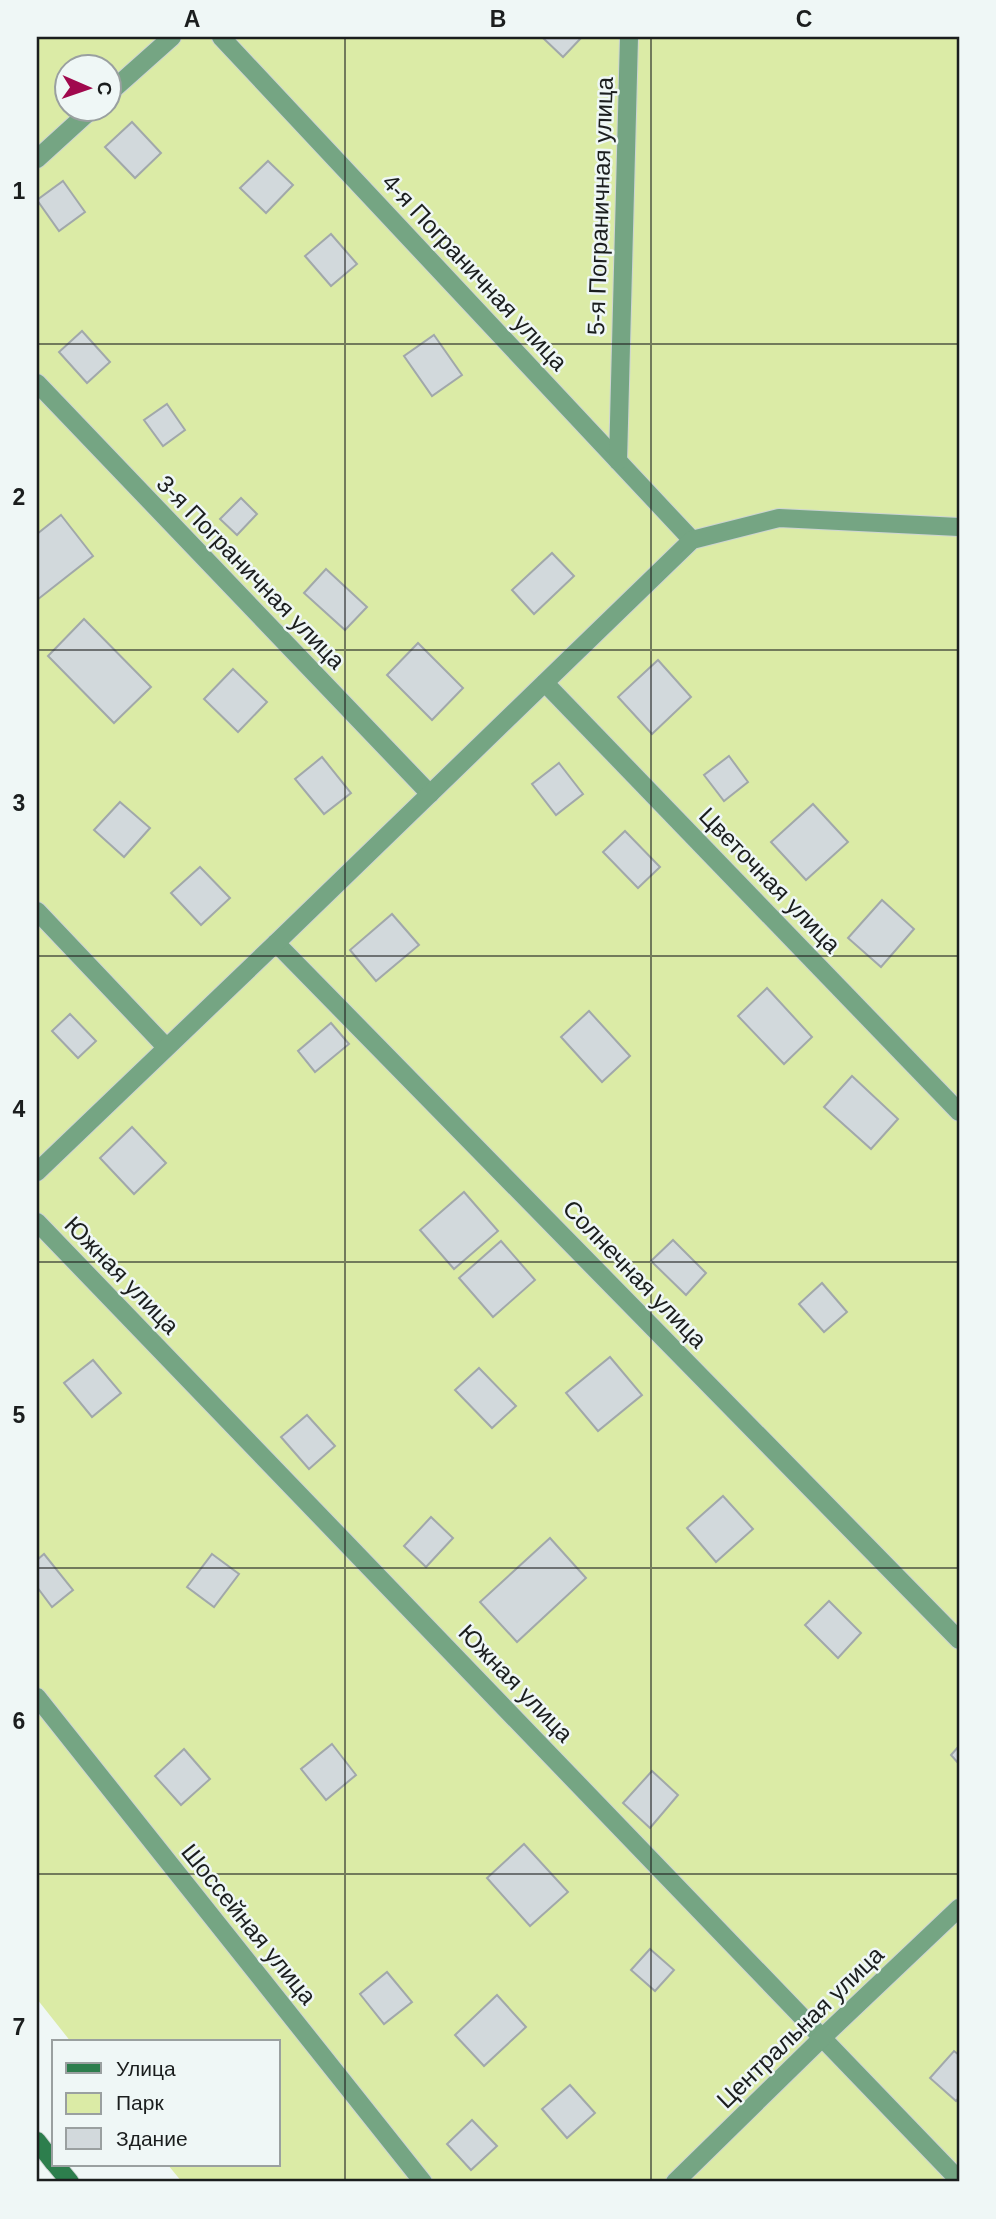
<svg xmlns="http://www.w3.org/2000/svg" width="996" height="2219" font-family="Arial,sans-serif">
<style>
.green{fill:#dbeba6;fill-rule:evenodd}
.building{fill:#d2d9dc;stroke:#a1a8aa;stroke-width:2}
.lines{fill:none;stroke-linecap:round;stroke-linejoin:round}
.lane-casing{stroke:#cdd4d3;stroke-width:20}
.secondary-casing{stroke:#cdd4d3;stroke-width:20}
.lane{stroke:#75a583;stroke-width:18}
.secondary{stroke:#2d7e4d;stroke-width:18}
.grid{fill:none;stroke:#1b1e1e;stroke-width:2;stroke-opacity:0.55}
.labels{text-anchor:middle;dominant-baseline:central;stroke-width:5;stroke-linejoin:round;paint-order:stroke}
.street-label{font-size:24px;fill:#1b1e1e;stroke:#eff7f6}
.neatline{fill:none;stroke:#1b1e1e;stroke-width:2.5}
.grid-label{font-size:23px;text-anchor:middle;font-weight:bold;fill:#1b1e1e}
</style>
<rect width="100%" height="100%" fill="#eff7f6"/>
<!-- green -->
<path class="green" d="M 37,37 L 959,37 L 959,2182 L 182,2182 L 168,2165 L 278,2165 L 278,2042 L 71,2042 L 37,1999 ZM 66,66 L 108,66 L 108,108 L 66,108 Z"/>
<!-- building -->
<g class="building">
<path d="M 542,37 L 582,37 L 563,57 Z"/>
<path d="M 132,122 L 161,153 L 135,178 L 105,147 Z"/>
<path d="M 268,161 L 293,185 L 266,213 L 240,188 Z"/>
<path d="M 63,181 L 85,212 L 59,231 L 37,200 Z"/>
<path d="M 331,234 L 357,264 L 331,286 L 305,256 Z"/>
<path d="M 82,331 L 110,362 L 87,383 L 59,352 Z"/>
<path d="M 434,335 L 462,375 L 432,396 L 404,356 Z"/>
<path d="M 167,404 L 185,430 L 163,446 L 144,420 Z"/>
<path d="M 241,498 L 257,514 L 237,535 L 220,519 Z"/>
<path d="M 61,515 L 93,556 L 37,600 L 37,534 Z"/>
<path d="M 552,553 L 574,576 L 534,614 L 512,590 Z"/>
<path d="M 326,569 L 367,607 L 345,630 L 304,593 Z"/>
<path d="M 84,619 L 151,687 L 114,723 L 48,656 Z"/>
<path d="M 418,643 L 463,688 L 432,720 L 387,675 Z"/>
<path d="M 658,660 L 691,697 L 652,734 L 618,697 Z"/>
<path d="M 233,669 L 267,702 L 238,732 L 204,699 Z"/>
<path d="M 729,756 L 748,782 L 724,801 L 704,775 Z"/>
<path d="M 322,757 L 351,793 L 324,814 L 295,779 Z"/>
<path d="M 559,763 L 583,794 L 556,815 L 532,784 Z"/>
<path d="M 120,802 L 150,828 L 124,857 L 94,830 Z"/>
<path d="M 813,804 L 848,842 L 806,880 L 771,842 Z"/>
<path d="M 625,831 L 660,867 L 638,888 L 603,852 Z"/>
<path d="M 200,867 L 230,898 L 201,925 L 171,893 Z"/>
<path d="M 882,900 L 914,929 L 881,967 L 848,938 Z"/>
<path d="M 392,914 L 419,945 L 376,981 L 350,950 Z"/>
<path d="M 767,988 L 812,1037 L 784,1064 L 738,1016 Z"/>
<path d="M 589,1011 L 630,1056 L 602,1082 L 561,1037 Z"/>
<path d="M 70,1014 L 96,1041 L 78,1058 L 52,1031 Z"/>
<path d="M 331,1023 L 349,1044 L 315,1072 L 298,1051 Z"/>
<path d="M 852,1076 L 898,1119 L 871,1149 L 824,1107 Z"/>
<path d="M 132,1127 L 166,1163 L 134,1194 L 100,1158 Z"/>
<path d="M 464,1192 L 498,1231 L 454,1269 L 420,1230 Z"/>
<path d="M 673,1240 L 706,1273 L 686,1295 L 651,1261 Z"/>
<path d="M 501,1241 L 535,1280 L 493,1317 L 459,1278 Z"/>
<path d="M 822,1283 L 847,1312 L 824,1332 L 799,1304 Z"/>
<path d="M 610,1357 L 642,1395 L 598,1431 L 566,1393 Z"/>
<path d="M 93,1360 L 121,1393 L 92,1417 L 64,1383 Z"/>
<path d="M 479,1368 L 516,1406 L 492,1428 L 455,1390 Z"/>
<path d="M 307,1415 L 335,1446 L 309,1469 L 281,1437 Z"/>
<path d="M 723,1496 L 753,1529 L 716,1562 L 687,1528 Z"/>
<path d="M 431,1517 L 453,1538 L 426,1567 L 404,1546 Z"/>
<path d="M 550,1538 L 586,1578 L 517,1642 L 480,1602 Z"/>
<path d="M 44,1554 L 73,1590 L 52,1607 L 37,1587 L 37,1560 Z"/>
<path d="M 212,1554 L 239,1574 L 214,1607 L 187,1587 Z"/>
<path d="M 829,1601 L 861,1633 L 838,1658 L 805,1625 Z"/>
<path d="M 332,1744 L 356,1775 L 326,1800 L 301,1769 Z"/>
<path d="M 959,1746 L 959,1764 L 951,1755 Z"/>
<path d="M 184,1749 L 210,1779 L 181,1805 L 155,1776 Z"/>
<path d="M 652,1771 L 678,1795 L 650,1828 L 623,1803 Z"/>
<path d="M 524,1844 L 568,1892 L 530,1926 L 487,1878 Z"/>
<path d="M 650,1949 L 674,1970 L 655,1991 L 631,1970 Z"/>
<path d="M 387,1972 L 412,2002 L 384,2024 L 360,1994 Z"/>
<path d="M 497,1995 L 526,2027 L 484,2066 L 455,2035 Z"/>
<path d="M 954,2051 L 959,2055 L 959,2097 L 956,2101 L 930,2078 Z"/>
<path d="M 570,2085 L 595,2113 L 567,2138 L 542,2109 Z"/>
<path d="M 472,2120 L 497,2146 L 471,2170 L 447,2144 Z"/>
</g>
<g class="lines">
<!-- lane casing -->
<g class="lane-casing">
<g id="lane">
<path d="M 221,37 L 692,540"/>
<path d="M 108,94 L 172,37"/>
<path d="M 37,159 L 93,108"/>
<path d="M 37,383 L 430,794"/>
<path d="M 618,461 L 629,37"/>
<path d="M 545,683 L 959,1112"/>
<path d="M 37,911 L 166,1047"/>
<path d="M 276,943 L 959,1640"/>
<path d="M 37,1172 L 276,943 L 692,540 L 779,518 L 959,527"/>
<path d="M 37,1222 L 959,2180"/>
<path d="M 37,1697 L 423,2182"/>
<path d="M 675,2182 L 823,2037 L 959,1908"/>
</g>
</g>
<!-- secondary casing -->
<g class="secondary-casing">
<g id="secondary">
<path d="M 37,2141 L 54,2163"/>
<path d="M 56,2165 L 70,2182"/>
</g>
</g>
<!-- lane -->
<use href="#lane" class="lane"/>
<!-- secondary -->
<use href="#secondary" class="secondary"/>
</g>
<!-- grid -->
<path class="grid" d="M 345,37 L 345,2182M 651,37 L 651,2182M 37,344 L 959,344M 37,650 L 959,650M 37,956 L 959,956M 37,1262 L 959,1262M 37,1568 L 959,1568M 37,1874 L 959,1874"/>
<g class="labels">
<!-- street labels -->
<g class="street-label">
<text transform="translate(600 206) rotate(-88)">5-я Пограничная улица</text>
<text transform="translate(475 272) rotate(47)">4-я Пограничная улица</text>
<text transform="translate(251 572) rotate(46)">3-я Пограничная улица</text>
<text transform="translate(770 880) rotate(46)">Цветочная улица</text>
<text transform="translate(635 1274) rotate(46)">Солнечная улица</text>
<text transform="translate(122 1275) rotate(46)">Южная улица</text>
<text transform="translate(516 1683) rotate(46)">Южная улица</text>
<text transform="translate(249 1924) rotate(51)">Шоссейная улица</text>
<text transform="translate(800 2027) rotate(-44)">Центральная улица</text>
</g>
</g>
<!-- border -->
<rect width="996" height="2219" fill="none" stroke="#eff7f6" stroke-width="77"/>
<!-- legend -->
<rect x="52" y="2040" width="228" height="126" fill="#eff7f6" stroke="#9aa0a0" stroke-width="2"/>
<rect x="66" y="2063" width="35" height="10" fill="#2d7e4d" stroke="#9aa0a0" stroke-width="2"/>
<text x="116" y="2076" font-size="21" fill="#1b1e1e">Улица</text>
<rect x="66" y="2093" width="35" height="21" fill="#dbeba6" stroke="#9aa0a0" stroke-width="2"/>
<text x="116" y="2110" font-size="21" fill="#1b1e1e">Парк</text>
<rect x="66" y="2128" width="35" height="21" fill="#d2d9dc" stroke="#9aa0a0" stroke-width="2"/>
<text x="116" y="2146" font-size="21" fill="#1b1e1e">Здание</text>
<!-- north arrow -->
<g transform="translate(88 88) rotate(92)"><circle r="33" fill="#eff7f6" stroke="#9aa0a0" stroke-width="2"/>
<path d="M0-5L12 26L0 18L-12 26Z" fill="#a0094d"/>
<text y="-10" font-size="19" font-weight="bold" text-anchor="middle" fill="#1b1e1e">С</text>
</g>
<rect x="38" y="38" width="920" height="2142" class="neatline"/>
<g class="grid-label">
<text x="192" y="27">A</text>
<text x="498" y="27">B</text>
<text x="804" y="27">C</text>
<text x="19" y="199">1</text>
<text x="19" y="505">2</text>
<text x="19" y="811">3</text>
<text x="19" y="1117">4</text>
<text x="19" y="1423">5</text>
<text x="19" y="1729">6</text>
<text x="19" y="2035">7</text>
</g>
</svg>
